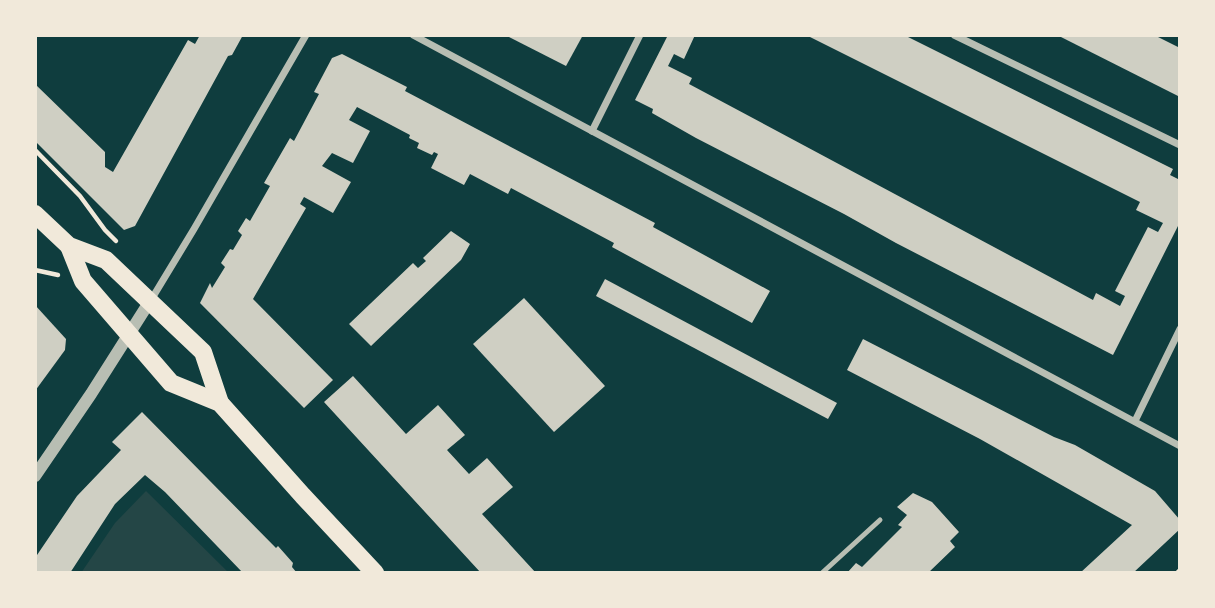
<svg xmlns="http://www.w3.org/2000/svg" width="1215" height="608" font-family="'Playfair Display',serif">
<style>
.green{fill:#244646}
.building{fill:#cfcfc3}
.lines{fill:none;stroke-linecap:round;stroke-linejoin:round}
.path{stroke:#f1e9da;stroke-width:4.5}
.service{stroke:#b8beb3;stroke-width:5}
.minor{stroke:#b8beb3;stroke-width:7}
.tertiary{stroke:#b8beb3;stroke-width:12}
.primary{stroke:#f1e9da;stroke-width:18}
</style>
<rect width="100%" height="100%" fill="#0f3d3e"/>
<!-- green -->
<path class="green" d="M 146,491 L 229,573 L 81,573 L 115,523 Z"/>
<!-- building -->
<g class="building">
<path d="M 200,35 L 243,35 L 232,55 L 228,56 L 135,226 L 124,230 L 35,141 L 35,84 L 105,152 L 105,167 L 113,172 L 188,40 L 195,44 Z"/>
<path d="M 505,35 L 583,35 L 566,66 Z"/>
<path d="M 668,35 L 695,35 L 684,59 L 674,54 L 668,66 L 692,78 L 689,84 L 1093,300 L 1096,293 L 1120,306 L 1125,296 L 1115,291 L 1148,227 L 1158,232 L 1163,223 L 1136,210 L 1140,202 L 806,35 L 904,35 L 1173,169 L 1170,175 L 1180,180 L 1180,222 L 1113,355 L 896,243 L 844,214 L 696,138 L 652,113 L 653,109 L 635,100 Z"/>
<path d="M 1057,35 L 1154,35 L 1180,48 L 1180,97 Z"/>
<path d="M 342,54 L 407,87 L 405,91 L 655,223 L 653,227 L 770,291 L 752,323 L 612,247 L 614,243 L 511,188 L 508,194 L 470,174 L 464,185 L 431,168 L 438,154 L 434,152 L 432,155 L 417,148 L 419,143 L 409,138 L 410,135 L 357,107 L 349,120 L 370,131 L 353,163 L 332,153 L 322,166 L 351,182 L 333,213 L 304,197 L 300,204 L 306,208 L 253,299 L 333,380 L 304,408 L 200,303 L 210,283 L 212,288 L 225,267 L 221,263 L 230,249 L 233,250 L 242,235 L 238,231 L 246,218 L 250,221 L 270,186 L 264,183 L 290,138 L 294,141 L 319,94 L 314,92 L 332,58 Z"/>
<path d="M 451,231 L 470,244 L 461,260 L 371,346 L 349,324 L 413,263 L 418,268 L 426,261 L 423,258 Z"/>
<path d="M 605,279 L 837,403 L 828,419 L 596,296 Z"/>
<path d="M 524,298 L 605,386 L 554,432 L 473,344 Z"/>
<path d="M 35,305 L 66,339 L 65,350 L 35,391 Z"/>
<path d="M 863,339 L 1054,437 L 1075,445 L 1155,491 L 1180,520 L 1180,529 L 1133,573 L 1080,573 L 1132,525 L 980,439 L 847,370 Z"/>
<path d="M 353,376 L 406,434 L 438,405 L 465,435 L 447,450 L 469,474 L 487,458 L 513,487 L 482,514 L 536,573 L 481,573 L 324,402 Z"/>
<path d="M 142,412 L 276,548 L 278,546 L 293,563 L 292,567 L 297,573 L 243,573 L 165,492 L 145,475 L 115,504 L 70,573 L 35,573 L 35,558 L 77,496 L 121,450 L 112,442 Z"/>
<path d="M 913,493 L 932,502 L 959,532 L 950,541 L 955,547 L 928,573 L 847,573 L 856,563 L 862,567 L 902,527 L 898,525 L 907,515 L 897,507 Z"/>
</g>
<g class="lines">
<!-- path -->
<g class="path">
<path d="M 35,150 L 80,196 L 105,230 L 116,241"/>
<path d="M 35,270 L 58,275"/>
<path d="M 1177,573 L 1180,570"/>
</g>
<!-- service -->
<path class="service" d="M 822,573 L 880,520"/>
<!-- minor -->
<g class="minor">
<path d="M 413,35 L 1180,446"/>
<path d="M 954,35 L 1180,145"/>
<path d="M 592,131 L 640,35"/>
<path d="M 151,300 L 194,229 L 306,35"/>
<path d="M 1135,421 L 1180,329"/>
</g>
<!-- tertiary -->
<path class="tertiary" d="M 35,476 L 91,394 L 150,301"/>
<!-- primary -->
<g class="primary">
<path d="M 35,214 L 69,246 L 106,260 L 203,352 L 220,403"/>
<path d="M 69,246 L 83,281 L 171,383 L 220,403 L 303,496 L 375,573"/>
</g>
</g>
<!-- border -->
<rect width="1215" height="608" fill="none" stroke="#f1e9da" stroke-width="74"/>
</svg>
